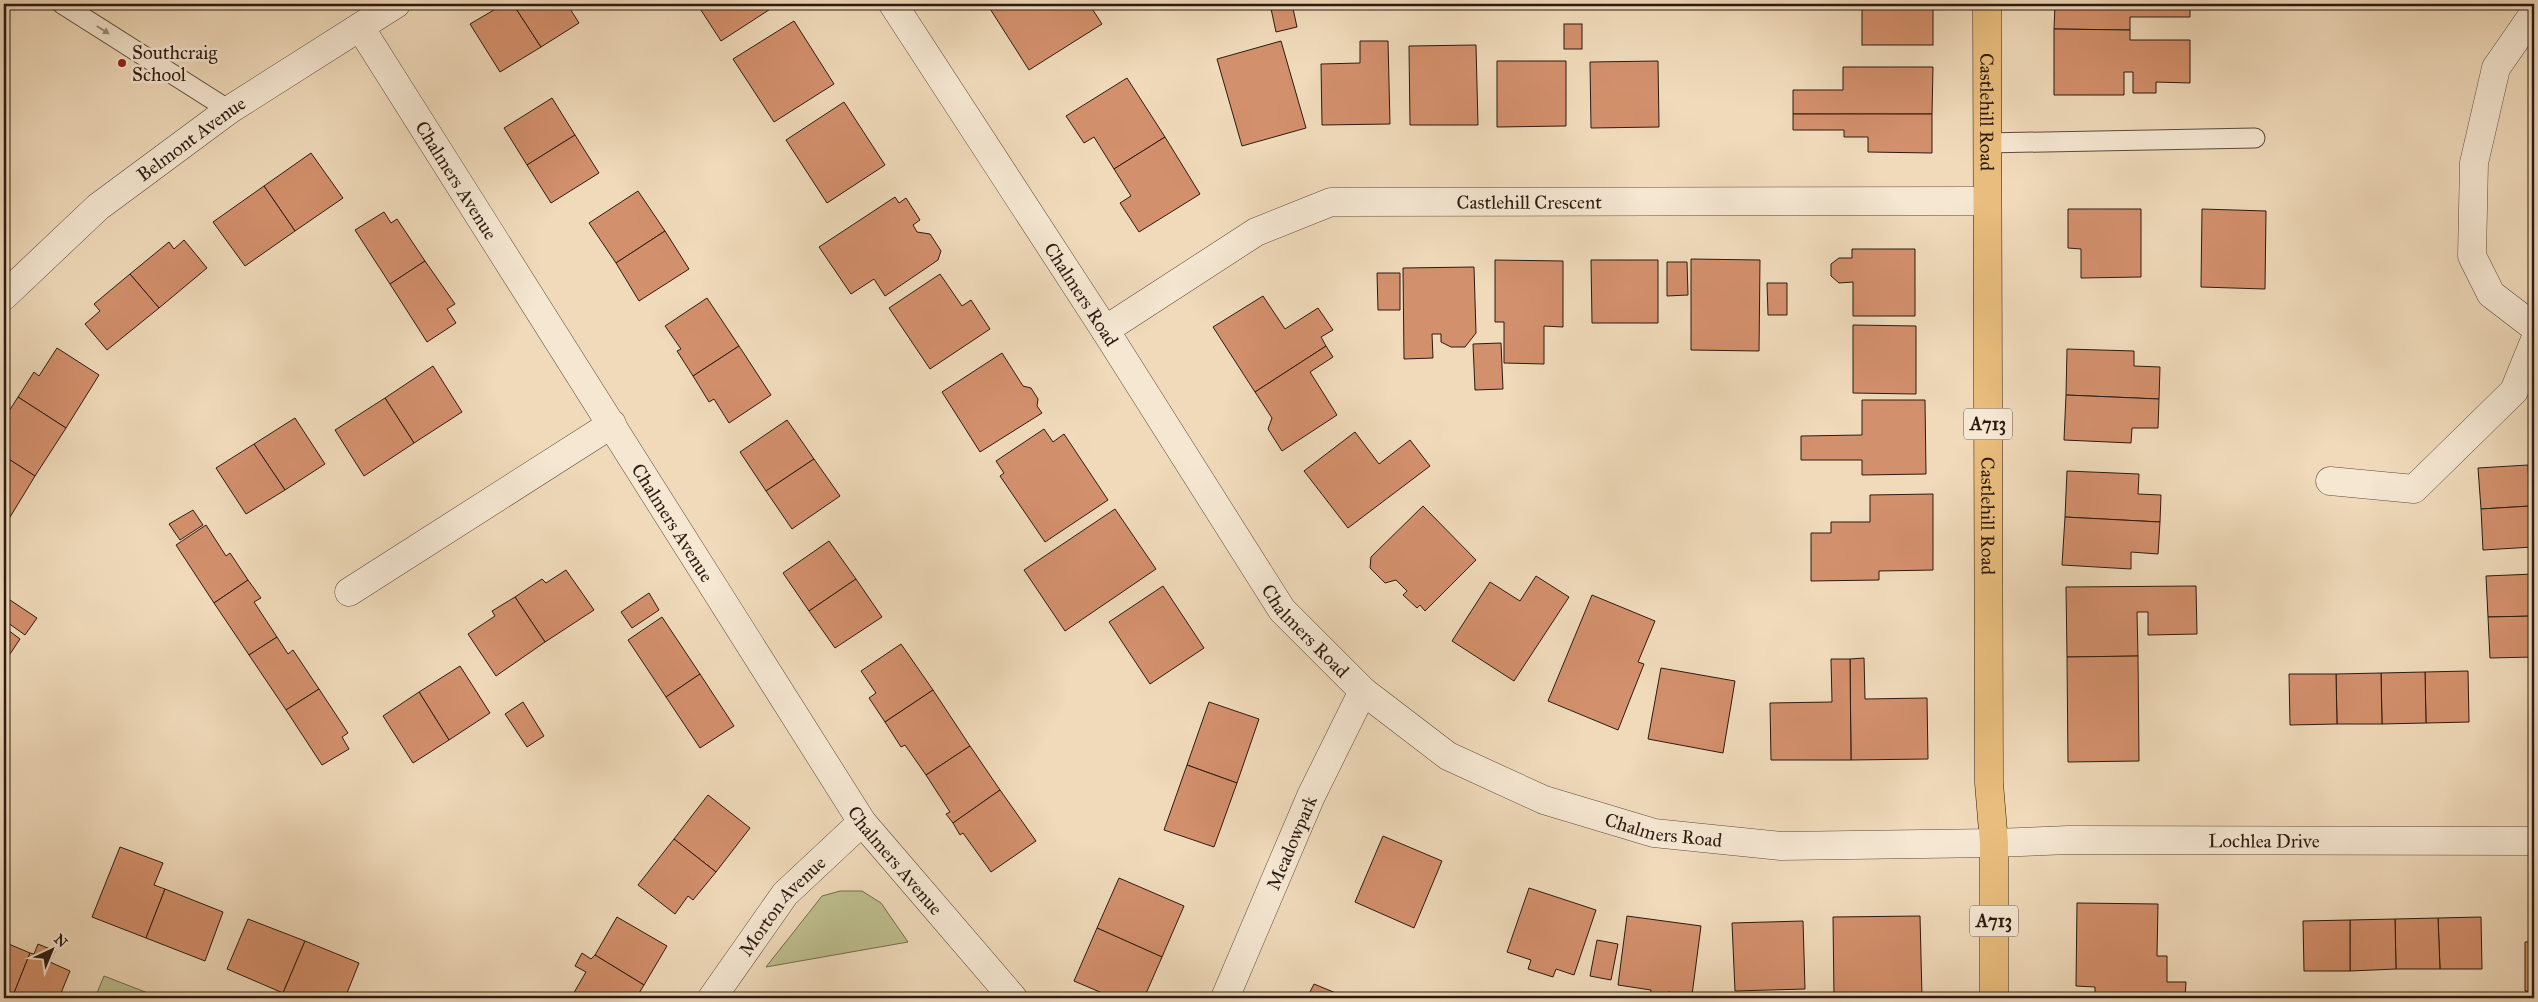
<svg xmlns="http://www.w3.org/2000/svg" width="2538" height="1002" font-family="'IM FELL Great Primer',serif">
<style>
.green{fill:#bdbe8d;stroke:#746c50}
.building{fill:#d3906c;stroke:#2c1a12}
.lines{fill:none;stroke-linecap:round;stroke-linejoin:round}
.service-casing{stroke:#5d4a3c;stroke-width:21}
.minor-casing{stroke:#5d4a3c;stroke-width:29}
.tertiary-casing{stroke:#5d4a3c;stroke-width:29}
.primary-casing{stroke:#2c1a12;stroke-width:29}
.service{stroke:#f5e7d2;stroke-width:19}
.minor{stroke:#f5e7d2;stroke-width:28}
.tertiary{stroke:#f5e7d2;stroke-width:28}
.primary{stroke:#e8bd7d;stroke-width:28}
.oneway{fill:#9b8b7c}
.poi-dot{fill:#8f2418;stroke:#f5e7d2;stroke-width:2}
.labels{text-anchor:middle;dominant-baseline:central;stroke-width:5;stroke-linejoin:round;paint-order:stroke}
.shield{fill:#f5e7d2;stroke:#68584c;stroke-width:1}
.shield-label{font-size:18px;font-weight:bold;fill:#2c1a12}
.poi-label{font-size:19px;fill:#2c1a12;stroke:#f5e7d2;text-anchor:start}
.street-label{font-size:19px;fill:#2c1a12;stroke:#f5e7d2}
</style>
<rect width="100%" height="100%" fill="#f0daba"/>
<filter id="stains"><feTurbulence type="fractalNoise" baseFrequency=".004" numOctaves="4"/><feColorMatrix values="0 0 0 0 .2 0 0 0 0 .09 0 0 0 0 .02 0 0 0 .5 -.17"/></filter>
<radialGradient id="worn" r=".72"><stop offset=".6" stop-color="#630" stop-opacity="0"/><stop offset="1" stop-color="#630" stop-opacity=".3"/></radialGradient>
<!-- green -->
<g class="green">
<path d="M 840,891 L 862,891 L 881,903 L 908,942 L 766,967 L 822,896 Z"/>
<path d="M 104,976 L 161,998 L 95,998 Z"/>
</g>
<!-- building -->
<g class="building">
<path d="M 504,4 L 513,4 L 541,47 L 500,72 L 470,24 Z"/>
<path d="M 513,4 L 567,4 L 579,23 L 541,47 Z"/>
<path d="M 697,4 L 778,4 L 721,41 Z"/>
<path d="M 987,4 L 1089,4 L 1102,24 L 1029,70 Z"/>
<path d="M 1270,4 L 1292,4 L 1297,27 L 1276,32 Z"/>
<rect x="1862" y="4" width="71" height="41"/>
<path d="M 2055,4 L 2190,4 L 2190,17 L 2130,17 L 2130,30 L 2054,29 Z"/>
<path d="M 794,21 L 834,84 L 774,122 L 733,59 Z"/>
<rect x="1564" y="24" width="18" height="25"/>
<path d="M 2054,29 L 2130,30 L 2130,40 L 2190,40 L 2190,83 L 2156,82 L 2156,93 L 2133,93 L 2133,72 L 2124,72 L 2124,95 L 2054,95 Z"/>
<path d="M 1281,41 L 1306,128 L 1242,146 L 1217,59 Z"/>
<path d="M 1360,41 L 1388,41 L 1390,124 L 1322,125 L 1321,64 L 1360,63 Z"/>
<path d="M 1476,45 L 1478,125 L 1410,125 L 1409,46 Z"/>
<path d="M 1497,61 L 1566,61 L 1566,126 L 1497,127 Z"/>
<path d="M 1658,61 L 1659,127 L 1591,128 L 1590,62 Z"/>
<path d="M 1843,67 L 1933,67 L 1932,114 L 1793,114 L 1793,90 L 1843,90 Z"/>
<path d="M 1127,78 L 1165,137 L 1114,169 L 1094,137 L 1084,143 L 1066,116 Z"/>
<path d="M 552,98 L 575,135 L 527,165 L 504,128 Z"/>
<path d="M 844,102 L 885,165 L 827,203 L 786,140 Z"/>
<path d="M 1793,114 L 1932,114 L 1932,153 L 1868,152 L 1868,137 L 1844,137 L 1844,130 L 1793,130 Z"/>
<path d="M 575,135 L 599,173 L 551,203 L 527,165 Z"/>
<path d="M 1165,137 L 1200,194 L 1139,232 L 1120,203 L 1131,196 L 1114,169 Z"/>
<path d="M 311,153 L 343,198 L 295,231 L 264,186 Z"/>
<path d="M 264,186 L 295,231 L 245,266 L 213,222 Z"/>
<path d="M 638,191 L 665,231 L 616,263 L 589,223 Z"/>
<path d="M 895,197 L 899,203 L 906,198 L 920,220 L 913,225 L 917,232 L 930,234 L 941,251 L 938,260 L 885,296 L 874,279 L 851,294 L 819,247 Z"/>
<path d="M 2068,209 L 2141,209 L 2141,277 L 2081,278 L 2081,249 L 2068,248 Z"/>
<path d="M 2202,209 L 2266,211 L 2265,289 L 2201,287 Z"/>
<path d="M 384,212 L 391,223 L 397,219 L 425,261 L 390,284 L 355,230 Z"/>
<path d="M 665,231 L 689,269 L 639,301 L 616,263 Z"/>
<path d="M 184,240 L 207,268 L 159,308 L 130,274 L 169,242 L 174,249 Z"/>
<path d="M 1852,249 L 1915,249 L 1915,316 L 1853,316 L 1853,282 L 1839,283 L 1831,276 L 1831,264 L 1839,258 L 1852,258 Z"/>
<path d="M 1691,259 L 1760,260 L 1759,351 L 1691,350 Z"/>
<path d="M 1495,260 L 1563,261 L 1563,327 L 1544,326 L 1544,364 L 1504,363 L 1504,322 L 1495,322 Z"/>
<path d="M 1591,260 L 1658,260 L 1658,323 L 1592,323 Z"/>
<path d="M 425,261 L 455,304 L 447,309 L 456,323 L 427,342 L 390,284 Z"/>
<path d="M 1667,262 L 1687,262 L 1688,295 L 1667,296 Z"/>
<path d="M 1474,267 L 1476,333 L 1465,347 L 1451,347 L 1441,342 L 1441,334 L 1432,334 L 1433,358 L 1404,359 L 1403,268 Z"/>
<path d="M 1377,273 L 1400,273 L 1400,310 L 1378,310 Z"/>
<path d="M 130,274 L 159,308 L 107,350 L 85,324 L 100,311 L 94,304 Z"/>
<path d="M 940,274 L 962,306 L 971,300 L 990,329 L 930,369 L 889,308 Z"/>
<path d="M 1767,283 L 1787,283 L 1787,315 L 1768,315 Z"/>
<path d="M 1263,296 L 1285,329 L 1318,308 L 1333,330 L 1321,337 L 1326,346 L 1255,392 L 1213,327 Z"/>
<path d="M 707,298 L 739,346 L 693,376 L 677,351 L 681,349 L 665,326 Z"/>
<path d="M 1853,325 L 1916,326 L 1916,394 L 1853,393 Z"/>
<path d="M 1501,343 L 1503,389 L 1475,390 L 1473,344 Z"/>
<path d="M 739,346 L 771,395 L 729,423 L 714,399 L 709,402 L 693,376 Z"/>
<path d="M 1326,346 L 1333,357 L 1310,372 L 1337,415 L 1282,451 L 1268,429 L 1272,418 L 1255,392 Z"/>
<path d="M 57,348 L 99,375 L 66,428 L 18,397 L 34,372 L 39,376 Z"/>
<path d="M 2067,349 L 2134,351 L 2134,366 L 2160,367 L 2159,399 L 2066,395 Z"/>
<path d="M 1002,353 L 1023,386 L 1031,388 L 1038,399 L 1037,406 L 1042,413 L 980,452 L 942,392 Z"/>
<path d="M 433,366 L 462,412 L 414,443 L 385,398 Z"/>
<path d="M 2066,395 L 2159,399 L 2158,428 L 2132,428 L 2131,443 L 2064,440 Z"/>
<path d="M 18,397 L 66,428 L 35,476 L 4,456 L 4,434 L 7,428 L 4,426 L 4,419 Z"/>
<path d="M 385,398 L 414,443 L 364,476 L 335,430 Z"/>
<path d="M 1862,400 L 1925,400 L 1926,474 L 1862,475 L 1862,460 L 1801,460 L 1801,436 L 1862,435 Z"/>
<path d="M 295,418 L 325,464 L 285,490 L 254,444 Z"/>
<path d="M 787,420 L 814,459 L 766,491 L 740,452 Z"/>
<path d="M 1044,429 L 1053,442 L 1064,434 L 1108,500 L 1045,542 L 1000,476 L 1004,473 L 996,461 Z"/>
<path d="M 1355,432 L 1379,464 L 1410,440 L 1430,466 L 1348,528 L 1304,471 Z"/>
<path d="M 254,444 L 285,490 L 246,514 L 216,468 Z"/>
<path d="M 4,456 L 35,476 L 4,527 Z"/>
<path d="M 814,459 L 840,496 L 792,529 L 766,491 Z"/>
<path d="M 2528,465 L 2530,506 L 2481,509 L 2478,468 Z"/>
<path d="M 2067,471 L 2139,474 L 2138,494 L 2161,495 L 2160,522 L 2065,517 Z"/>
<path d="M 1933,494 L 1933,570 L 1879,571 L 1879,580 L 1811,581 L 1811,533 L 1831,533 L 1831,522 L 1870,522 L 1870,495 Z"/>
<path d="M 1423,506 L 1476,560 L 1425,611 L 1420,605 L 1417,608 L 1403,595 L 1407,591 L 1396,580 L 1385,583 L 1370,568 L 1371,557 Z"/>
<path d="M 2530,506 L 2533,547 L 2483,550 L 2481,509 Z"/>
<path d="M 1115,509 L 1156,569 L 1065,631 L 1024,570 Z"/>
<path d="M 193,510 L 203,525 L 180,540 L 169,524 Z"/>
<path d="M 2065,517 L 2160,522 L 2158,554 L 2131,552 L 2131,569 L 2062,565 Z"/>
<path d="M 206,525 L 226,556 L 230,553 L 248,580 L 214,603 L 176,545 Z"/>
<path d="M 829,541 L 856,579 L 809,611 L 783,573 Z"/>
<path d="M 566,570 L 594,610 L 545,642 L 515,597 L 542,579 L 546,583 Z"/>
<path d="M 2534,574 L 2534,616 L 2488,617 L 2486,576 Z"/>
<path d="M 1536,576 L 1569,597 L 1514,681 L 1452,641 L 1490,582 L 1520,601 Z"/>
<path d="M 856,579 L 882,617 L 835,648 L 809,611 Z"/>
<path d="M 248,580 L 261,598 L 254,602 L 277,637 L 249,655 L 214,603 Z"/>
<path d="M 1163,586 L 1204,648 L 1150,684 L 1109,622 Z"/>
<path d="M 2196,586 L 2197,634 L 2148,635 L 2148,612 L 2137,612 L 2138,656 L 2067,657 L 2066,587 Z"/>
<path d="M 649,593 L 659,610 L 632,628 L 621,612 Z"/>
<path d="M 1592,595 L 1655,621 L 1638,662 L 1644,664 L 1618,730 L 1548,701 Z"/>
<path d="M 4,596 L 37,618 L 25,635 L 4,620 Z"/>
<path d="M 515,597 L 545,642 L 496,676 L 468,634 L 495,616 L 492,611 Z"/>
<path d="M 2534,616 L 2534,657 L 2490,658 L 2488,617 Z"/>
<path d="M 662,617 L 700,674 L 666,697 L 628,640 Z"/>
<path d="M 4,627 L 20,639 L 4,663 Z"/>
<path d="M 277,637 L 288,654 L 293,650 L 319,689 L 286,710 L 249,655 Z"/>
<path d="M 901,644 L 933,690 L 885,722 L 869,698 L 876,693 L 861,671 Z"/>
<path d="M 2138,656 L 2139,761 L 2068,762 L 2067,657 Z"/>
<path d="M 1864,658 L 1865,699 L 1927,698 L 1928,759 L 1851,760 L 1850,659 Z"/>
<path d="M 1831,659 L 1850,659 L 1851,760 L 1771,760 L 1770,703 L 1832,702 Z"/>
<path d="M 460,666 L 490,713 L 449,740 L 419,692 Z"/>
<path d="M 1661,668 L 1735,681 L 1723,753 L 1648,739 Z"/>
<path d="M 2468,671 L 2469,722 L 2426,723 L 2425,672 Z"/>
<path d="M 2425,672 L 2426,723 L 2382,724 L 2381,673 Z"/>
<path d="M 2381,673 L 2382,724 L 2337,724 L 2336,674 Z"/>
<path d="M 700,674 L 734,726 L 700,748 L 666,697 Z"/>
<path d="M 2289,674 L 2336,674 L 2337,724 L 2290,725 Z"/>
<path d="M 319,689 L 348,733 L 342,737 L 349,749 L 322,765 L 286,710 Z"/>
<path d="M 933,690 L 970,746 L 926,775 L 905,745 L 901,747 L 885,722 Z"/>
<path d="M 419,692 L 449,740 L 413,763 L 383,716 Z"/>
<path d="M 523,702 L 544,736 L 527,747 L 505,714 Z"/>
<path d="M 1209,702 L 1259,719 L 1237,783 L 1187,765 Z"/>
<path d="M 970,746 L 1000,790 L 953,823 L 946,814 L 950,812 L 926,775 Z"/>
<path d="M 1187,765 L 1237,783 L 1214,847 L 1164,830 Z"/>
<path d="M 1000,790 L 1036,841 L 991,872 L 963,833 L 960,835 L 953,823 Z"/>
<path d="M 708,795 L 750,828 L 716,872 L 674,839 Z"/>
<path d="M 1383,836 L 1442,861 L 1414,928 L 1355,902 Z"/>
<path d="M 674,839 L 716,872 L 693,900 L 688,896 L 675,914 L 638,885 Z"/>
<path d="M 120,847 L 163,863 L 154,885 L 165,889 L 146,938 L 92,917 Z"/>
<path d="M 1119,878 L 1184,906 L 1162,957 L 1097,928 Z"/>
<path d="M 1529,888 L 1596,910 L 1574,975 L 1556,969 L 1553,977 L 1528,969 L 1531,960 L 1507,952 Z"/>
<path d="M 165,889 L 223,912 L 205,961 L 146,938 Z"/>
<path d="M 2077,903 L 2158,904 L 2157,956 L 2167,956 L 2167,982 L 2186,982 L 2185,998 L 2095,998 L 2095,987 L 2076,986 Z"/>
<path d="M 1627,916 L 1701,926 L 1692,995 L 1668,992 L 1667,998 L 1650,998 L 1651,990 L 1618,985 Z"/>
<path d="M 1920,916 L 1922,997 L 1834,998 L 1833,917 Z"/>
<path d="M 617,917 L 667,946 L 644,985 L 595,955 Z"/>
<path d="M 2481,917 L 2482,969 L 2440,969 L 2438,918 Z"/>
<path d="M 2438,918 L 2440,969 L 2396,969 L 2395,919 Z"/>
<path d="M 248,919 L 305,941 L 283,993 L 227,969 Z"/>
<path d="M 2395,919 L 2396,969 L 2350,971 L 2350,920 Z"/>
<path d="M 2350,920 L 2350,971 L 2304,971 L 2303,921 Z"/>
<path d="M 1803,921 L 1805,989 L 1735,991 L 1732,923 Z"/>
<path d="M 1097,928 L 1162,957 L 1144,998 L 1114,998 L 1074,981 Z"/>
<path d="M 1597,940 L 1618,944 L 1611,980 L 1590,976 Z"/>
<path d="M 305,941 L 359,963 L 345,998 L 297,998 L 283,993 Z"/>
<path d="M 4,942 L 30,953 L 12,998 L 4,998 Z"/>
<path d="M 2525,942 L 2534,942 L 2534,992 L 2525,991 Z"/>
<path d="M 38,944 L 55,951 L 50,962 L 70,971 L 59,998 L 12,998 L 30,953 L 34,954 Z"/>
<path d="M 582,953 L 591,959 L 595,955 L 644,985 L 636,998 L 576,998 L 572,996 L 586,972 L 575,966 Z"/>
<path d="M 1314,984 L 1348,998 L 1307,998 Z"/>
<path d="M 912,993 L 913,998 L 879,998 Z"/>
</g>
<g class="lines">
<!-- service casing -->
<g class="service-casing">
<g id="service">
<path d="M 62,4 L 229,110"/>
<path d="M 1986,143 L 2255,138"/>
</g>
</g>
<!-- minor casing -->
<g class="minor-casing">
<g id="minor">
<path d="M 2534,13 L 2496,68 L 2474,163 L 2472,256 L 2491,294 L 2534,327"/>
<path id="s1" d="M 360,27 L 862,822 L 1013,998"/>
<path id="s2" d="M 1105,330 L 1256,232 L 1331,202 L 1987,201"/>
<path d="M 2330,481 L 2414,489 L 2514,391 L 2534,342"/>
<path d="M 349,592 L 612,424"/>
<path id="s3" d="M 1994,843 L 2069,840 L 2534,841"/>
<path id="s4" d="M 712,998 L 785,894 L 862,822"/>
<path id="s5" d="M 1225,998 L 1311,796 L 1363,691"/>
</g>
</g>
<!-- tertiary casing -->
<g class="tertiary-casing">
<g id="tertiary">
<path id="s6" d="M 893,4 L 1105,330 L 1282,610 L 1363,691 L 1448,756 L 1544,800 L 1654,833 L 1781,846 L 1994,843"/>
<path id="s7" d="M 4,296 L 98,207 L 229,110 L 396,4"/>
</g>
</g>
<!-- primary casing -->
<g class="primary-casing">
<g id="primary">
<path id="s8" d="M 1987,4 L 1989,783 L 1994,843 L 1994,998"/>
</g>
</g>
<!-- service -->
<use href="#service" class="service"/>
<!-- minor -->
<use href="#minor" class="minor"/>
<!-- tertiary -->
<use href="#tertiary" class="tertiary"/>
<!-- primary -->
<use href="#primary" class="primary"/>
</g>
<!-- one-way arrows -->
<defs><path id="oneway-solid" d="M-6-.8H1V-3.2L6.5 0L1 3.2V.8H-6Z" transform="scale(1.25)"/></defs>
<use class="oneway" href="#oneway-solid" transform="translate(103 30) rotate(32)"/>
<!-- markers -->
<circle class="poi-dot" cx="122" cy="63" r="5"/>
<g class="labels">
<!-- shield labels -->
<g class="shield">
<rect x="1964" y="408.5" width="48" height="31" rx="4"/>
<rect x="1970" y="905.5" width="48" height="31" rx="4"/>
</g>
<g class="shield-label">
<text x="1988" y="424">A713</text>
<text x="1994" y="921">A713</text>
</g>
<!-- poi labels -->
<g class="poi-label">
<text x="132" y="52">Southcraig<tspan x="132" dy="22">School</tspan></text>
</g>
<!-- street labels -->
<g class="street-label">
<text stroke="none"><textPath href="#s8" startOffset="108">Castlehill Road</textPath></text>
<text stroke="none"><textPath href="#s7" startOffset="245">Belmont Avenue</textPath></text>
<text stroke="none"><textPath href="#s1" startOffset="181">Chalmers Avenue</textPath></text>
<text stroke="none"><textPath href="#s2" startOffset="459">Castlehill Crescent</textPath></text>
<text stroke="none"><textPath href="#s6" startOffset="346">Chalmers Road</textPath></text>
<text stroke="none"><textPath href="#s8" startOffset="512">Castlehill Road</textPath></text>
<text stroke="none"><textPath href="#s1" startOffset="586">Chalmers Avenue</textPath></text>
<text stroke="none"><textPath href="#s6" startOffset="751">Chalmers Road</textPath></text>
<text stroke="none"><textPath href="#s6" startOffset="1171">Chalmers Road</textPath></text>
<text stroke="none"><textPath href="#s3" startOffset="270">Lochlea Drive</textPath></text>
<text stroke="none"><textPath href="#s5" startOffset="169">Meadowpark</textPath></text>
<text stroke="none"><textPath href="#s1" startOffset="991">Chalmers Avenue</textPath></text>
<text stroke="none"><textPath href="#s4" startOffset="116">Morton Avenue</textPath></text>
</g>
</g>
<!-- margin -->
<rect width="2538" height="1002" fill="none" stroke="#f0daba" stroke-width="20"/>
<rect x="5" y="5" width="2528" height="992" fill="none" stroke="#2c1a12" stroke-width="2.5"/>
<rect x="10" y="10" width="2518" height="982" fill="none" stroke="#2c1a12"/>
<!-- north arrow -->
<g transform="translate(52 950) rotate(44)" stroke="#f5e7d2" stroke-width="4" paint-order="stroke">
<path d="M0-4L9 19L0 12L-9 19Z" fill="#2c1a12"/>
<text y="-8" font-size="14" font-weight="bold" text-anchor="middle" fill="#2c1a12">N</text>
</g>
<rect width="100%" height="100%" filter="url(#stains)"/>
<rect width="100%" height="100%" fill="url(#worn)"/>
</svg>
